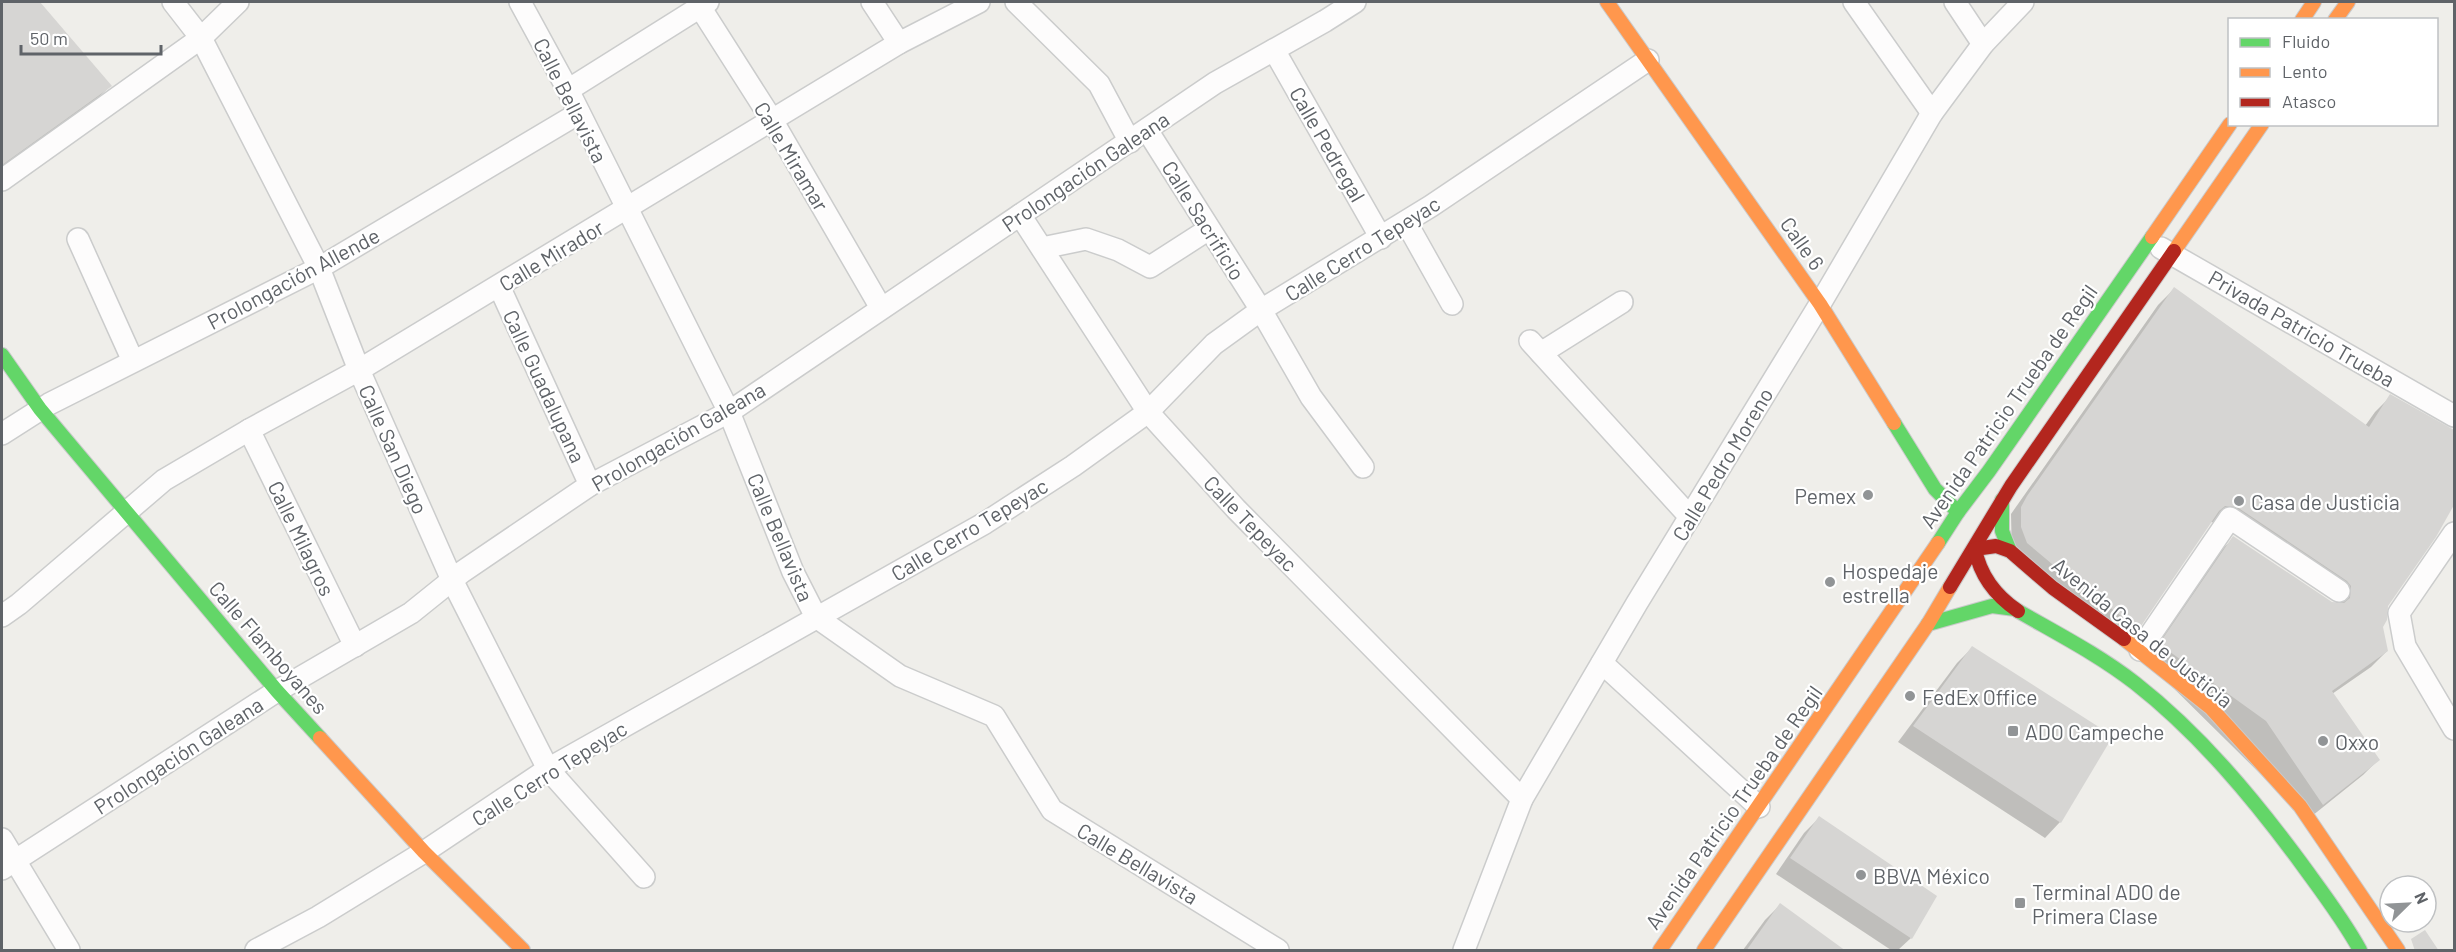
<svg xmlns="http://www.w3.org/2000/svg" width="2456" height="952" font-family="Barlow,sans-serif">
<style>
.shadow{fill:#0003}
.building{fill:#d6d5d3}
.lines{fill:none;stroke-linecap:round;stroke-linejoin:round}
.street-casing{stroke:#cbcccc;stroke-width:24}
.fast-casing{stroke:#cacacb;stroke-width:16}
.slow-casing{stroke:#cacacb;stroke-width:16}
.jam-casing{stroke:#cacacb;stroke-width:16}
.street{stroke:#fdfcfc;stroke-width:21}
.fast{stroke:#63d668;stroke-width:14}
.slow{stroke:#ff974d;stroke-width:14}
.jam{stroke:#b3261e;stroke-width:14}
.poi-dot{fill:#919496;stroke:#fff;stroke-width:2}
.labels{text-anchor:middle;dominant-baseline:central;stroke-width:4.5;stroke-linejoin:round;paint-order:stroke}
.street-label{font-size:21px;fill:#5f6368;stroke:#fff}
.poi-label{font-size:21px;fill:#5f6368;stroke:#fff;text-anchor:start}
</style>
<rect width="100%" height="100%" fill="#efeeea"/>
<!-- shadow -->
<g class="shadow">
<path d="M 2,2 L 38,2 L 110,86 L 94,102 L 2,168 Z"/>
<path d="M 2174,289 L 2365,426 L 2375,412 L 2391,396 L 2454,432 L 2454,502 L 2435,536 L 2387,605 L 2382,626 L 2387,651 L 2371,667 L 2332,694 L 2378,760 L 2363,775 L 2307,820 L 2145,660 L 2218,553 L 2234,538 L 2332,603 L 2337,604 L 2331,596 L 2221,523 L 2210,522 L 2138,628 L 2122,643 L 2012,559 L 2011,514 L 2158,305 Z"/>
<path d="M 1972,648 L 2060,822 L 2045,838 L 1898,742 L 1957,663 Z"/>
<path d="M 1819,818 L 1911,938 L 1898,950 L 1891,950 L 1776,874 L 1804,833 Z"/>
<path d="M 1780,905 L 1843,950 L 1743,950 L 1765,920 Z"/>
</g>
<!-- building -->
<g class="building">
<path d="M 2,2 L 40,2 L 112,86 L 2,165 Z"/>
<path d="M 2174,287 L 2369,427 L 2390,394 L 2454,430 L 2454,505 L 2436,537 L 2388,606 L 2387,620 L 2383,627 L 2388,651 L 2332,691 L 2380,760 L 2323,805 L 2266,721 L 2159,644 L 2233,536 L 2332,602 L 2344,603 L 2350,598 L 2351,586 L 2347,581 L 2237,507 L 2225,506 L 2219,511 L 2139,629 L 2064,574 L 2027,543 L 2021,527 L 2021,507 L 2027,496 Z"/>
<path d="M 1972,646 L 2113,736 L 2061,823 L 1913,726 Z"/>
<path d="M 1819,816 L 1937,896 L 1912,939 L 1790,858 Z"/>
<path d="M 1780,903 L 1846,951 L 1746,951 Z"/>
<path d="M 2425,930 L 2439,951 L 2415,951 L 2411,939 Z"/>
</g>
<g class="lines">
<!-- street casing -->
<g class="street-casing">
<g id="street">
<path d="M 173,2 L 201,38 L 319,268 L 359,370 L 452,580 L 548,769 L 644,877"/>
<path d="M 520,2 L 568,90 L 729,412 L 793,572 L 816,617 L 900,676 L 994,716 L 1052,810 L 1278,950"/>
<path d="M 872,2 L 899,43"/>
<path d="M 1016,2 L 1099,84 L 1130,142"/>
<path d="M 1854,2 L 1932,113"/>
<path d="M 1955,2 L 1983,44"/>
<path d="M 700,7 L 772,120 L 881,308"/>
<path d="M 1274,50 L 1381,238"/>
<path d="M 568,90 L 708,2"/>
<path d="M 1147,130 L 1261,310 L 1311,397 L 1363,467"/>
<path d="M 2,180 L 201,38 L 238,2"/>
<path d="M 1020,215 L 1148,412 L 1236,509 L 1522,799"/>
<path d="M 1406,222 L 1452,304"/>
<path d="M 78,239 L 133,361"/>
<path d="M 1042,248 L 1086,239 L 1118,250 L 1150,267 L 1209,229"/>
<path d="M 2161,248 L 2454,416"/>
<path d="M 499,286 L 590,485"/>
<path d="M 1530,341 L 1690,517"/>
<path d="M 1541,353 L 1622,302"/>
<path d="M 249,430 L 355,646"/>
<path d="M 2,434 L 49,404 L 319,268 L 579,113"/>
<path d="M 2454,533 L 2399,613 L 2405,646 L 2454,729"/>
<path d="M 2,616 L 19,604 L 164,480 L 249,430 L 359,370 L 899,43 L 979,2"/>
<path d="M 2140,650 L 2230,518 L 2339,591"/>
<path d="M 1602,663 L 1759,807"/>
<path d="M 2,839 L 69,950"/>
<path d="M 2,869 L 277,691 L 411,613 L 462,572 L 590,485 L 729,412 L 1215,83 L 1325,21 L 1355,2"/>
<path d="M 256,950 L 318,917 L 424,852 L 548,769 L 985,523 L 1073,466 L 1148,412 L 1214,344 L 1261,310 L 1431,206 L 1648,60"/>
<path d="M 1464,950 L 1522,799 L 1637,603 L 1820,304 L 1932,113 L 1983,44 L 2023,2"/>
</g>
</g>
<!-- fast casing -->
<g class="fast-casing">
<g id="fast">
<path d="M 2,355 L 40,409 L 277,691 L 320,738"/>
<path d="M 1894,423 L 1935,489 L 1958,512"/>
<path d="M 2002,500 L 2002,531 L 2010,551"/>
<path d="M 1938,543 L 1958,512 L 1989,471 L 2152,237"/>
<path d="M 2018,611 C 2058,634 2099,655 2135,683 C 2199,733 2253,798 2301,863 C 2322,892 2343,919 2360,950"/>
<path d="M 1928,624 L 1992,606 L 2015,609"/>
</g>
</g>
<!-- slow casing -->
<g class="slow-casing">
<g id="slow">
<path d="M 1607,2 L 1820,304 L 1894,423"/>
<path d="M 2302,20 L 2314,2"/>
<path d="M 2335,20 L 2348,2"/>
<path d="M 2152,237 L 2230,124"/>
<path d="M 2174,251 L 2262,124"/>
<path d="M 2124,639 L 2211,708 L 2300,806 L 2398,950"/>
<path d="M 320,738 L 424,852 L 523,950"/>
<path d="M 1660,950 L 1938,543"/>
<path d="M 1704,950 L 1928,624 L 1950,587"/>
</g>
</g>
<!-- jam casing -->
<g class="jam-casing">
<g id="jam">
<path d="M 1950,587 L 2011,486 L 2174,251"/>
<path d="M 2018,611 C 1996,596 1980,575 1975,549 L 1996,546 L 2010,551 L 2053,588 L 2124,639"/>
</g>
</g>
<!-- street -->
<use href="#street" class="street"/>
<!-- fast -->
<use href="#fast" class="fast"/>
<!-- slow -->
<use href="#slow" class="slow"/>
<!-- jam -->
<use href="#jam" class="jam"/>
</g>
<!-- markers -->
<g class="poi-dot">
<circle cx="1868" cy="495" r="6"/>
<circle cx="2239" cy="501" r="6"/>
<circle cx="1830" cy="582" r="6"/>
<circle cx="1910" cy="696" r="6"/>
<rect x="2007" y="725" width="12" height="12" rx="3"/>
<circle cx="2323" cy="741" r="6"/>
<circle cx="1861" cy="875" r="6"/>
<rect x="2014" y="897" width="12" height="12" rx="3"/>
</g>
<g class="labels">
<!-- street labels -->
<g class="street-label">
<text transform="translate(571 100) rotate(63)">Calle Bellavista</text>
<text transform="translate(1328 144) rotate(60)">Calle Pedregal</text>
<text transform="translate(792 156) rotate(59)">Calle Miramar</text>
<text transform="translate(1085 171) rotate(-34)">Prolongación Galeana</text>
<text transform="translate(1204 220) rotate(58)">Calle Sacrificio</text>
<text transform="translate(1803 243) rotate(55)">Calle 6</text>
<text transform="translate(1362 248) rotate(-32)">Calle Cerro Tepeyac</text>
<text transform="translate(551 255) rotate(-31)">Calle Mirador</text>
<text transform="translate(293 278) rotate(-28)">Prolongación Allende</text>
<text transform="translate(2302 328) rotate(30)">Privada Patricio Trueba</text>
<text transform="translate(545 386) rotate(65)">Calle Guadalupana</text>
<text transform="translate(2008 406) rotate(-55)">Avenida Patricio Trueba de Regil</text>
<text transform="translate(678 436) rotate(-30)">Prolongación Galeana</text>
<text transform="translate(394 449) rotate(66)">Calle San Diego</text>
<text transform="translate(1722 464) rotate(-59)">Calle Pedro Moreno</text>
<text transform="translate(1251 523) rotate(46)">Calle Tepeyac</text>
<text transform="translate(969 529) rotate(-31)">Calle Cerro Tepeyac</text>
<text transform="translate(781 537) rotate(67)">Calle Bellavista</text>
<text transform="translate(302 538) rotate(64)">Calle Milagros</text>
<text transform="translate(2143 632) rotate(39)">Avenida Casa de Justicia</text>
<text transform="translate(269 647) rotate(49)">Calle Flamboyanes</text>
<text transform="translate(178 755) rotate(-33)">Prolongación Galeana</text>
<text transform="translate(549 773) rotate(-32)">Calle Cerro Tepeyac</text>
<text transform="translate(1733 807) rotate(-55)">Avenida Patricio Trueba de Regil</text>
<text transform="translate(1138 863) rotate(31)">Calle Bellavista</text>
</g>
<!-- poi labels -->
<g class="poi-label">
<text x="1856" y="495" text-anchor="end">Pemex</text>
<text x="2251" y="501">Casa de Justicia</text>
<text x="1842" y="570">Hospedaje<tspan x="1842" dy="24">estrella</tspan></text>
<text x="1922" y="696">FedEx Office</text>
<text x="2025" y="731">ADO Campeche</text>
<text x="2335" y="741">Oxxo</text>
<text x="1873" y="875">BBVA México</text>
<text x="2032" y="891">Terminal ADO de<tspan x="2032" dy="24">Primera Clase</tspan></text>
</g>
</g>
<!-- border -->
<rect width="2456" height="952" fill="none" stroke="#5f6368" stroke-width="6"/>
<!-- legend -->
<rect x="2228" y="18" width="210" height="108" fill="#ffffff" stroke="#bfc1c3" stroke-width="1.5"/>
<rect x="2240" y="38" width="30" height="9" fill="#63d668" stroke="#bfc1c3" stroke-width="1.5"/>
<text x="2282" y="48" font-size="18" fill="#5f6368">Fluido</text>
<rect x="2240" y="68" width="30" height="9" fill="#ff974d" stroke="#bfc1c3" stroke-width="1.5"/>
<text x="2282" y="78" font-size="18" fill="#5f6368">Lento</text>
<rect x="2240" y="98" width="30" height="9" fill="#b3261e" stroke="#bfc1c3" stroke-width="1.5"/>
<text x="2282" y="108" font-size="18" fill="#5f6368">Atasco</text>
<!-- north arrow -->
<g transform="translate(2408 904) rotate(66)"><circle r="28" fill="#ffffff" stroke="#bfc1c3" stroke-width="1.5"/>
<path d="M0-4.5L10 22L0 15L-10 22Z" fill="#919496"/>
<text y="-9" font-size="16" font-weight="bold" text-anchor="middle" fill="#5f6368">N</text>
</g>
<!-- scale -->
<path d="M21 45v9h140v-9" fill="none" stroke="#5f6368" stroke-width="3"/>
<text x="30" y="45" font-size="18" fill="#5f6368" stroke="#ffffff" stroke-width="4.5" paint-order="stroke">50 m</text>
</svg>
